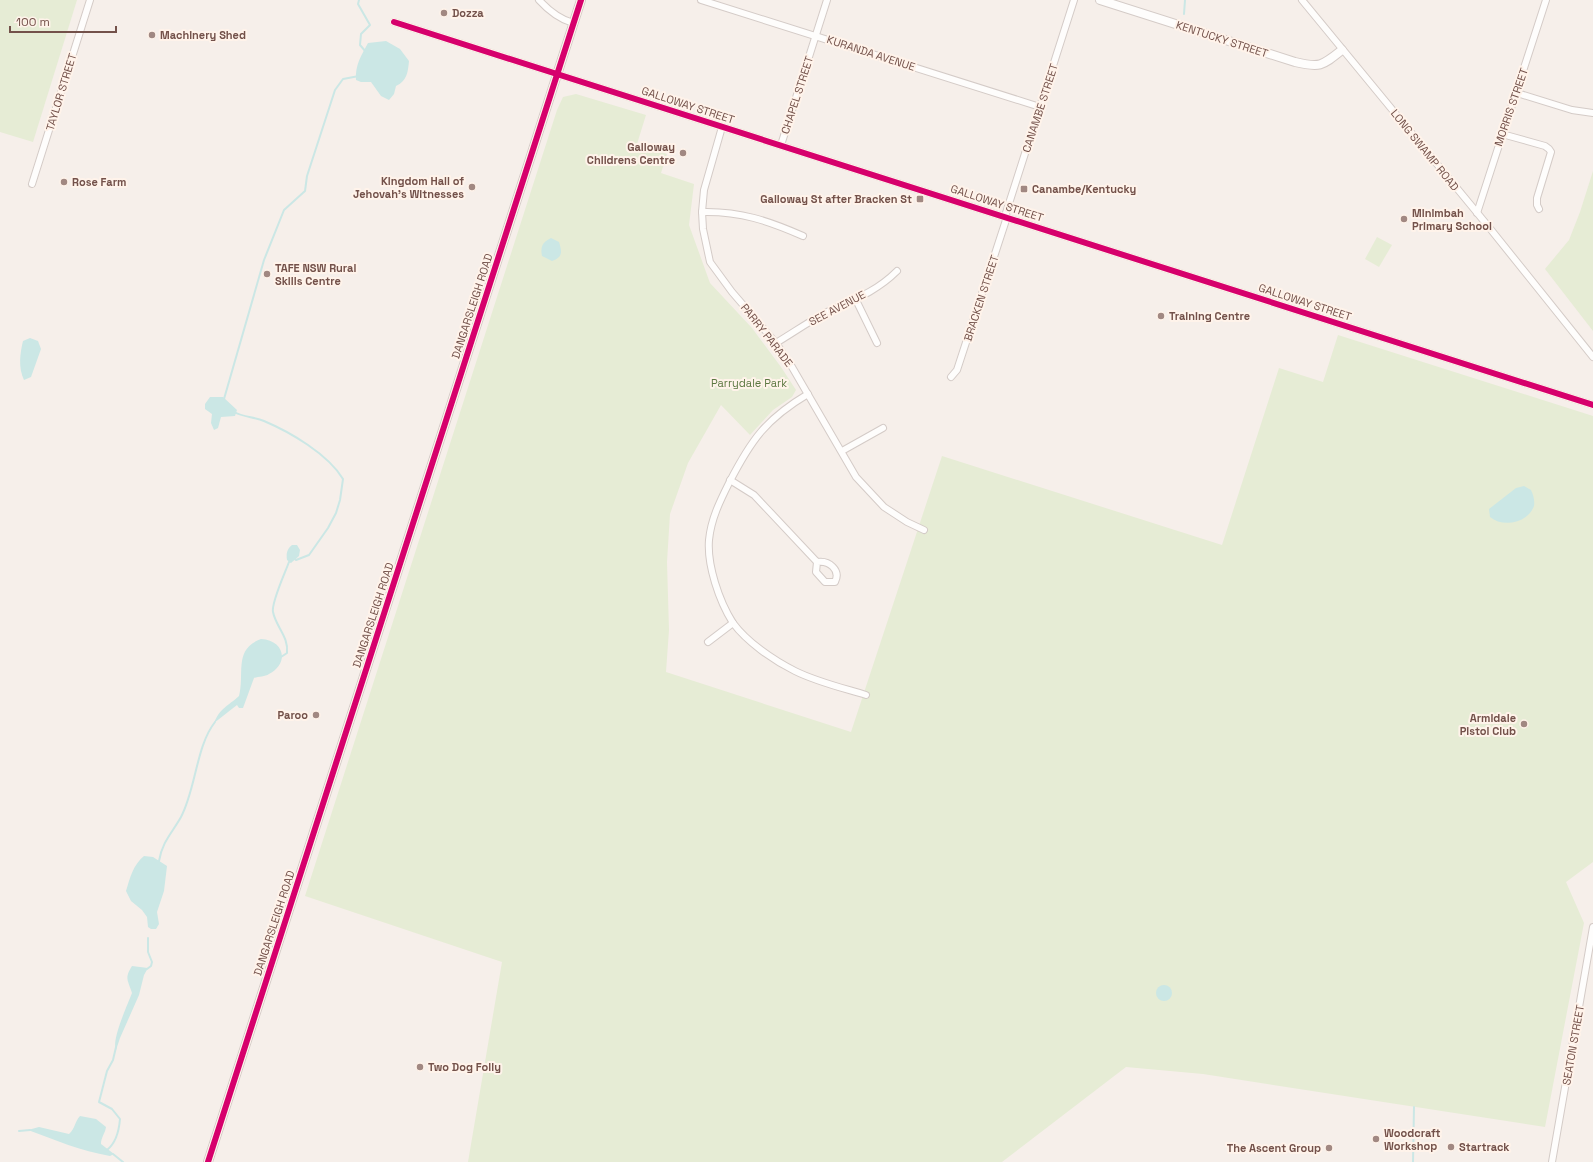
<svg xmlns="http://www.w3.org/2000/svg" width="1593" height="1162" font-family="'Space Grotesk',sans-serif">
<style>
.green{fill:#e6ecd5}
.water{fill:#cbe7e5}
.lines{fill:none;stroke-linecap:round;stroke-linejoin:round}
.stream{stroke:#cbe7e5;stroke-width:2}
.minor-casing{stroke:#d4cbc7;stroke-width:8}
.tertiary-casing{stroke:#d4cbc7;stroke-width:10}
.minor{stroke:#fefdfc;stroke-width:6}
.tertiary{stroke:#fefdfc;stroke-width:8}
.cycleway-casing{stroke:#fff3ea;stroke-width:8}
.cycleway{stroke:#d6006c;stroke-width:6}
.poi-dot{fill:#a18882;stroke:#fff3ea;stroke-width:1.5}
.labels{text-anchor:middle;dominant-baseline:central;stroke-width:4;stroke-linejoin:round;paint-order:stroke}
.poi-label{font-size:11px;font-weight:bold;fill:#73514a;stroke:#fff3ea;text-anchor:start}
.street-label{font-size:11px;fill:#73514a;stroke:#fff3ea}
.park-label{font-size:11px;fill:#5d7842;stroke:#fff3ea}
</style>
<rect width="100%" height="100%" fill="#f6efea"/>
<!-- green -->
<g class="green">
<path d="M 0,0 L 77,0 L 33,142 L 0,132 Z"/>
<path d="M 576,94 L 646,115 L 637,144 L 667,154 L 661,173 L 694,184 L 689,225 L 710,283 L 752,328 L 781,367 L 796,390 L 792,397 L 773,410 L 750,435 L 721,405 L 688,463 L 670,514 L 667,562 L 669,630 L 666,672 L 851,732 L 942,456 L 1222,545 L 1279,368 L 1323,382 L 1338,335 L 1593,416 L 1593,862 L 1566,882 L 1584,923 L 1545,1127 L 1203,1074 L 1126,1067 L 1002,1162 L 468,1162 L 502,962 L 305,896 L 557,110 L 563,97 Z"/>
<path d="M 1593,171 L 1593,331 L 1545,269 L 1569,240 L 1580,212 Z"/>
<path d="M 1377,237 L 1392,245 L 1379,267 L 1365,259 Z"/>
</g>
<!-- water -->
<g class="water">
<path d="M 386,41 L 400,49 L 409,61 C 408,72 407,81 396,86 L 394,94 L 389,100 L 381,96 L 371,82 L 361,82 L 356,80 C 355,65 361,56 368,43 Z"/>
<path d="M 551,238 L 559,242 C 562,252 563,257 552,261 L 542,256 C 540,246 543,242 551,238 Z"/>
<path d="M 30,338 L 38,341 L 41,349 L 31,377 L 24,380 C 18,368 20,353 23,341 Z"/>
<path d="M 210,397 L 223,397 L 237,410 L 235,416 L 221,417 L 218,428 L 214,430 L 211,423 L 212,414 L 205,409 L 205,404 Z"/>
<path d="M 1524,486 L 1531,490 C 1533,494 1535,501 1534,506 C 1528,523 1503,528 1490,517 L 1489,509 L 1516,488 Z"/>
<path d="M 292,545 L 297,545 L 300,550 L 299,556 L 291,563 L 287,560 C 286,553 287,549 292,545 Z"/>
<path d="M 261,639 C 284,640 290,663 269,674 C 265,677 259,676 254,678 L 243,708 L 239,708 L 237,705 L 214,723 C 220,708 228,706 239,696 C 245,674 233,649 261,639 Z"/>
<path d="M 144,856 L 153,857 L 167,866 L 164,891 L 157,912 L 159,924 L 156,929 L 151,929 L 148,927 L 147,917 L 142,910 L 131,901 L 126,891 C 130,878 133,865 144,856 Z"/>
<path d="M 132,966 L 148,968 L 144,975 L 139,995 L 120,1038 L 116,1050 C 111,1040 128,1004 132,993 C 128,980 124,979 132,966 Z"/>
<circle cx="1164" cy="993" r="8"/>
<path d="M 80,1116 L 96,1119 L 106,1127 C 105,1134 101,1137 101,1144 L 114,1154 L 110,1156 C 81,1151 55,1140 28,1130 L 39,1127 L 69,1134 C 75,1129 75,1121 80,1116 Z"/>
</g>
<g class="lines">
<!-- stream -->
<g class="stream">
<path d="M 359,0 L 358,4 L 370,25 L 361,34 L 360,45 L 366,52"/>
<path d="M 1184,14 L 1185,0"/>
<path d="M 224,399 L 264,260 L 284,210 L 305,191 L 307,176 L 335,90 L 343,79 L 359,76"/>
<path d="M 234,412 C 243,417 254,417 264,421 C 290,432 328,454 343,479 L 340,500 L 336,513 L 328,528 L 309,555 L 296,560 L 295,559"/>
<path d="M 281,657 L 287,653 C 289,637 276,627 273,612 C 271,603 285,573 289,562 L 291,561"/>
<path d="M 159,861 C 162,842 172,833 181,817 C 196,789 196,746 215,722"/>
<path d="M 147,969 L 151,966 L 152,962 L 148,952 L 148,938"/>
<path d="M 19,1131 L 30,1130"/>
<path d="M 107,1150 C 116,1143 119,1131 120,1119 L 112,1109 L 99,1102 L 107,1071 L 113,1060 L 116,1047"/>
<path d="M 113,1154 L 123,1162"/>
<path d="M 1413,1162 L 1414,1107"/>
</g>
<!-- minor casing -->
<g class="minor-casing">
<g id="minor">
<path d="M 539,0 C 549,11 559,19 573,23"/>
<path d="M 701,0 L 1040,107"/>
<path d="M 1302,0 L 1488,226 L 1593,357"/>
<path d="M 394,22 L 1593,405"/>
<path d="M 1517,93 L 1572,110 L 1593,113"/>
<path d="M 722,127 L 704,190 L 702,212 L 703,229 L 710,262 L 732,292 L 776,343 L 792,367 L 856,477 L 884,507 L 907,522 L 924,530"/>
<path d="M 1502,134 L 1545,146 L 1549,149 L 1551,152 L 1537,198 L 1537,205 L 1539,209"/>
<path d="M 781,145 L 827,0"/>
<path d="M 32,184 L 90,0"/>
<path d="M 702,212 C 740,211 769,221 803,236"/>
<path d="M 1477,213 L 1546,0"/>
<path d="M 1005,216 L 1074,0"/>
<path d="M 856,300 L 877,343"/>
<path d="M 776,343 C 791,334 807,323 823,314 C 850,301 875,293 897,271"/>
<path d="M 951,377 L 957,370 L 1007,217"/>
<path d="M 808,394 C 766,419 751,440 729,483 C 720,501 711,519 709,540 C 707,565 719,601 733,623 C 747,642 773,660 795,671 C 817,682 843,688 866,695"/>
<path d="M 842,451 L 883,428"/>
<path d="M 730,480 L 754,495 L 817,562 C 829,560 841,570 835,582 L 825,582 L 816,572 L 817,562"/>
<path d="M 708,642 L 733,623"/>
<path d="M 1552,1162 L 1593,927"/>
</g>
</g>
<!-- tertiary casing -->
<g class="tertiary-casing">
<g id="tertiary">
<path d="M 1100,0 L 1295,62 C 1320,68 1322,66 1342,50"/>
<path d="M 208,1162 L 581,0"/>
</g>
</g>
<!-- minor -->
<use href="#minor" class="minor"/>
<!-- tertiary -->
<use href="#tertiary" class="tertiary"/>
<!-- cycleway casing -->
<g class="cycleway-casing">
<g id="cycleway">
<path d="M 394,22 L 1593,405"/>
<path d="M 208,1162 L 581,0"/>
</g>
</g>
<!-- cycleway -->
<use href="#cycleway" class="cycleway"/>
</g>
<!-- markers -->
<g class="poi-dot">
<circle cx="444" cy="13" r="4"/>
<circle cx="152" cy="35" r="4"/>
<circle cx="683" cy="153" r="4"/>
<circle cx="64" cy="182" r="4"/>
<circle cx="472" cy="187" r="4"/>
<rect x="1020" y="185" width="8" height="8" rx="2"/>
<rect x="916" y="195" width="8" height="8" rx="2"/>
<circle cx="1404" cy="219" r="4"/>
<circle cx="267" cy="274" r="4"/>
<circle cx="1161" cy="316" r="4"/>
<circle cx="316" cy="715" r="4"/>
<circle cx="1524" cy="724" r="4"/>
<circle cx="420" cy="1067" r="4"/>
<circle cx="1376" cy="1139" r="4"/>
<circle cx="1451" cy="1147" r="4"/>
<circle cx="1329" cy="1148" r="4"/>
</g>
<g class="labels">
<!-- poi labels -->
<g class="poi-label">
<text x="452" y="13">Dozza</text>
<text x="160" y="35">Machinery Shed</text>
<text x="675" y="147" text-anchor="end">Galloway<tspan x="675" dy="13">Childrens Centre</tspan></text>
<text x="464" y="181" text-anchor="end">Kingdom Hall of<tspan x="464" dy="13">Jehovah's Witnesses</tspan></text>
<text x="72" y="182">Rose Farm</text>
<text x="1032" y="189">Canambe/Kentucky</text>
<text x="912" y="199" text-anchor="end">Galloway St after Bracken St</text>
<text x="1412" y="213">Minimbah<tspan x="1412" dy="13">Primary School</tspan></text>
<text x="275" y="268">TAFE NSW Rural<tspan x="275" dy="13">Skills Centre</tspan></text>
<text x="1169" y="316">Training Centre</text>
<text x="308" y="715" text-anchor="end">Paroo</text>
<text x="1516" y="718" text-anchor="end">Armidale<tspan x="1516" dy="13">Pistol Club</tspan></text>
<text x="428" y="1067">Two Dog Folly</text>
<text x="1384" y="1133">Woodcraft<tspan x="1384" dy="13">Workshop</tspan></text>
<text x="1459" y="1147">Startrack</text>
<text x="1321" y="1148" text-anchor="end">The Ascent Group</text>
</g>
<!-- street labels -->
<g class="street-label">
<text transform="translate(1222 39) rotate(18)">KENTUCKY STREET</text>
<text transform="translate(871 53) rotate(18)">KURANDA AVENUE</text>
<text transform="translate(61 92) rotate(-73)">TAYLOR STREET</text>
<text transform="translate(797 95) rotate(-72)">CHAPEL STREET</text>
<text transform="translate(688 105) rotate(18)">GALLOWAY STREET</text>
<text transform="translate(1511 107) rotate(-71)">MORRIS STREET</text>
<text transform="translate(1040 108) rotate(-72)">CANAMBE STREET</text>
<text transform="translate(1425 150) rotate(51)">LONG SWAMP ROAD</text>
<text transform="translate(997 203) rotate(18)">GALLOWAY STREET</text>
<text transform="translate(981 298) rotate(-72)">BRACKEN STREET</text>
<text transform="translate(1305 302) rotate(18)">GALLOWAY STREET</text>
<text transform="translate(472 306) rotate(-72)">DANGARSLEIGH ROAD</text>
<text transform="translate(837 308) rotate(-28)">SEE AVENUE</text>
<text transform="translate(767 335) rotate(52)">PARRY PARADE</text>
<text transform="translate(373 615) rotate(-72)">DANGARSLEIGH ROAD</text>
<text transform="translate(274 923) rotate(-72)">DANGARSLEIGH ROAD</text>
<text transform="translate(1573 1045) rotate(-80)">SEATON STREET</text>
</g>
<!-- park labels -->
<g class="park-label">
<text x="749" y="383">Parrydale Park</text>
</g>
</g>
<!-- scale -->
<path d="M10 26v6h106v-6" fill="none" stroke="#73514a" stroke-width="2"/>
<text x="16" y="26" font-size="12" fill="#73514a" stroke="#fff3ea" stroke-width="3" paint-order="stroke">100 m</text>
</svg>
